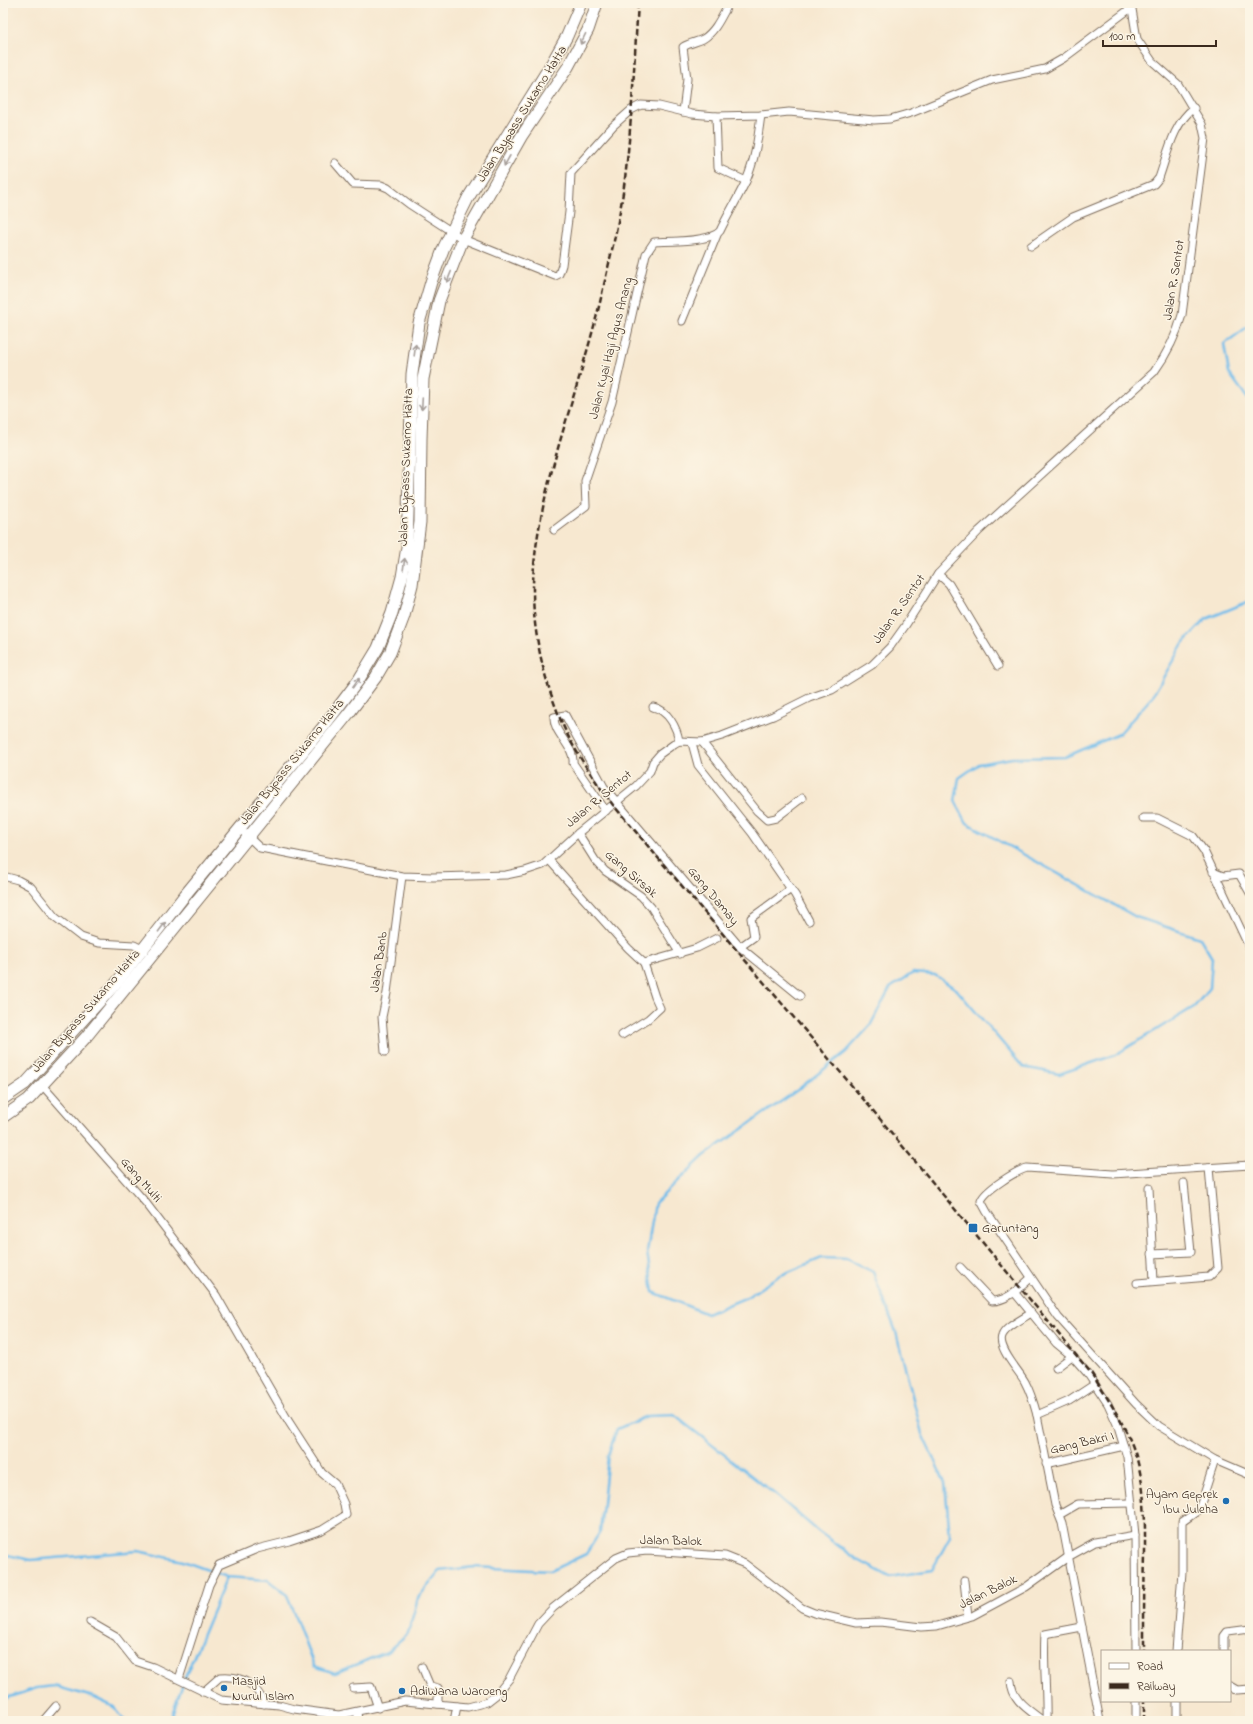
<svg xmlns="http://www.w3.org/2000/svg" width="1253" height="1724" font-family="'Indie Flower',sans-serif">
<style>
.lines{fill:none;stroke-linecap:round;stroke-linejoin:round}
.stream{stroke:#72bdeb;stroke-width:2.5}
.minor-casing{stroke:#7d6c5c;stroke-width:9}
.highway-casing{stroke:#7d6c5c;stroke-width:13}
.minor{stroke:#fff;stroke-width:7}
.highway{stroke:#fff;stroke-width:11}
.rail{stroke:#3b2a1e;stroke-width:2.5;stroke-dasharray:6 3;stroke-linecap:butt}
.oneway{stroke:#a79f9a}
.poi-dot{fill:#1f6fb2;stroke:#fcf5e5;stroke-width:1.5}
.labels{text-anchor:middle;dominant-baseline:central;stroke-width:3;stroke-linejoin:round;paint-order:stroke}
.street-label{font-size:13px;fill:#3b2a1e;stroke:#fcf5e5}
.poi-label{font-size:13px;fill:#3b2a1e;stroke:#fcf5e5;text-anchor:start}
</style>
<rect width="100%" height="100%" fill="#fcf5e5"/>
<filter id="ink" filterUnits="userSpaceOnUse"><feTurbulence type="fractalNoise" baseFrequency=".025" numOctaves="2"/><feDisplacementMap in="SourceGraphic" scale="8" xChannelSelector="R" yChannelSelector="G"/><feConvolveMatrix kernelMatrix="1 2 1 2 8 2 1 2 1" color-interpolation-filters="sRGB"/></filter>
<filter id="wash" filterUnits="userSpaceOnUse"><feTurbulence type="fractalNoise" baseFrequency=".012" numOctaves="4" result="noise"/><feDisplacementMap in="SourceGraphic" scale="16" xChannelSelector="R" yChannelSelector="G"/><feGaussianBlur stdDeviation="0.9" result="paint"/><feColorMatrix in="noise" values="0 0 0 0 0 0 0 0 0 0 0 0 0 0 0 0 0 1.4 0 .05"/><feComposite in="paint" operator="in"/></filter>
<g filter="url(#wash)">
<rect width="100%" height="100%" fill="#f7e8d0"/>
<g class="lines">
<!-- stream -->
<g class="stream">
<path d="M 1250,325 L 1224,344 L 1229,373 L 1250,402"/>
<path d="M 3,1554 L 31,1560 L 138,1551 L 183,1561 L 227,1577 L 268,1580 L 287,1595 L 314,1666 L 335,1673 L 387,1652 L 408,1633 L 418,1598 L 440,1571 L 474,1567 L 550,1571 L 586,1554 L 600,1532 L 608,1455 L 617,1429 L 647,1416 L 674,1415 L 777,1496 L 819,1532 L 858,1560 L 890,1577 L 932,1570 L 950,1537 L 945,1483 L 922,1434 L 896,1332 L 873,1272 L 847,1259 L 822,1258 L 779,1276 L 747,1297 L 707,1314 L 653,1292 L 647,1252 L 655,1203 L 704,1156 L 796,1091 L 846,1052 L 870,1026 L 890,988 L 913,973 L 935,975 L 957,990 L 1023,1067 L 1059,1074 L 1115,1055 L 1194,1007 L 1210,988 L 1212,958 L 1200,938 L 1136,917 L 967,823 L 955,801 L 959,778 L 979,764 L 1012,758 L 1065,757 L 1119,734 L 1152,697 L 1183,643 L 1206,619 L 1250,601"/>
<path d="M 3,1699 L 37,1688 L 54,1686 L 93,1697 L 114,1707 L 125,1721"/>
<path d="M 170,1721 L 186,1675 L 227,1577"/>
</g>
</g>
</g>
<g filter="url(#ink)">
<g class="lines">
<!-- minor casing -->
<g class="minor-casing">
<g id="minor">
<path d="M 683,112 L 687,79 L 683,47 C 689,43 697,42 703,39 C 716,31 722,15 729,3"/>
<path d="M 716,116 L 718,168 L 746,181"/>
<path d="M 335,163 L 353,184 L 381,185 L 388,188 L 409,204 L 463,239 L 555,276 L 559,274 L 562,265 L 569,212 L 571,173 L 613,126 L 631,110 L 641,105 L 659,106 L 692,114 L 716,116 L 761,115 L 789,112 L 874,120 L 890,119 L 911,113 L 992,80 L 1045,69 L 1064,58 L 1131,8"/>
<path d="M 1031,246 L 1073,217 L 1154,184 L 1159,178 C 1167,156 1173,123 1194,108"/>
<path d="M 682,321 L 717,235"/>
<path d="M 554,530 L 586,506 L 585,481 L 612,402 L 646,254 L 654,242 C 669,241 711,242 720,231 C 728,214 738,198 746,181 C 755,160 758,138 761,115"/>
<path d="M 938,574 L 949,584 L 998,666"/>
<path d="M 653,707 C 668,710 677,728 679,741"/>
<path d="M 702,742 L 757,811 L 767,820 L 776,818 L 802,798"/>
<path d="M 692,743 L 698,765 L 752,833 L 795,895 L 809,921"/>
<path d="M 606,811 L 573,763 C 575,747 553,733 554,717 L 565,715 L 604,787 L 740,947 L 800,996"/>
<path d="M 1143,818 L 1157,818 L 1193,836 L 1204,851 L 1250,949"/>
<path d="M 240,829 L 260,848 L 266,849 L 402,876 L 433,877 L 506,875 L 525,871 L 543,865 L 578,833 L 636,786 L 650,771 L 653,762 L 660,754 L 674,744 L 679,741 L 702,742 L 722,736 L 773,716 L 809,698 L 832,690 L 872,665 L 890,647 L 905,626 L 938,574 L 979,531 L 1154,372 C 1167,354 1176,337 1182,315 L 1205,138 L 1202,124 L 1178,84 L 1152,61 L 1137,39 L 1131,3"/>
<path d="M 578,833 L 595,860 L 605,871 L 641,896 L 651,907 L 680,954"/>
<path d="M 549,860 L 628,948 L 644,963 L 697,948 L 717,938"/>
<path d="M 1213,872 L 1223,876 L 1239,874 L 1250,893"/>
<path d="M 3,876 L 18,880 L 31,887 L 55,917 L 81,937 L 99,943 L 134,945 L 144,950"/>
<path d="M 740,947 L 754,937 L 751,918 L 791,889"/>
<path d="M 622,1035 L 648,1019 L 660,1008 L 655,997 L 644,963"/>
<path d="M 385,1052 L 382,1017 L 387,993 L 402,876"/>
<path d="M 42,1085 L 146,1203 L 216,1295 L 289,1422 L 322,1473 L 335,1484 L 344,1504 L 346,1515 L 322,1530 L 289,1541 L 257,1549 L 219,1565 L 209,1585 L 179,1679"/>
<path d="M 1250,1165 L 1113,1174 L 1027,1168 C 1016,1171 985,1190 981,1201 L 987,1212 L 1058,1317 L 1136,1404 L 1159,1426 L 1215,1460 L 1250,1475"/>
<path d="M 1149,1188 L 1154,1281"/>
<path d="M 1152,1254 L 1191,1252 L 1184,1183"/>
<path d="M 960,1267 L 992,1301 C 1008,1301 1020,1287 1031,1278"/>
<path d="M 1137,1283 L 1209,1277 L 1218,1268 L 1209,1168"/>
<path d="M 1014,1292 L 1056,1343 L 1073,1357 L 1088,1374 L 1108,1404 L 1117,1424 L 1127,1457 L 1135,1535 L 1136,1651"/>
<path d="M 1031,1313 C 1023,1319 1005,1327 1002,1336 C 997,1348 1020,1372 1025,1382 C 1031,1393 1034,1404 1037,1415"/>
<path d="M 1056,1368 L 1072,1356"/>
<path d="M 1095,1384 L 1069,1401 L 1037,1415 L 1055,1505 L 1062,1523 L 1100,1721"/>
<path d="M 1046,1464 L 1124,1446"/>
<path d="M 1059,1515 L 1078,1504 L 1132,1503"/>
<path d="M 964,1581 L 968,1617"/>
<path d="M 90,1622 L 116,1637 L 135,1661 L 153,1667 L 221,1700 L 279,1705 L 294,1709 L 339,1715 L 405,1701 L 468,1707 L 487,1702 L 496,1695 L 509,1679 L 538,1624 L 553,1608 L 616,1558 L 628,1553 L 647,1551 L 725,1556 L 745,1564 L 802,1608 L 814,1613 L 856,1623 L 880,1622 L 921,1627 L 937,1626 L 972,1616 L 1026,1587 L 1068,1557 L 1095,1542 L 1135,1535"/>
<path d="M 1176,1651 L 1182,1572 L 1182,1522 L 1199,1510 L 1215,1460"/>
<path d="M 1224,1651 L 1224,1636 L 1227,1632 L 1250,1629"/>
<path d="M 422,1667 L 430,1686 L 438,1688 L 438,1704"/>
<path d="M 1011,1681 C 1012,1701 1028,1709 1043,1721"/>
<path d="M 1230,1686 L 1237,1690 L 1250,1689"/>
<path d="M 353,1688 L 371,1687 L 378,1708"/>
<path d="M 203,1692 L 220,1677 C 241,1675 257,1684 264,1704"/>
<path d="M 1136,1701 L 1136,1721"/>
<path d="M 1177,1701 L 1177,1721"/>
<path d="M 357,1712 L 358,1721"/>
<path d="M 43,1721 L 56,1706"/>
<path d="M 324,1721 L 337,1716"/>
<path d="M 454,1721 L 457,1706"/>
<path d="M 1046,1721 C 1047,1692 1043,1663 1045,1634 L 1082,1627"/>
</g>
</g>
<!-- highway casing -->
<g class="highway-casing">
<g id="highway">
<path d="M 3,1099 L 25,1084 L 118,981 L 185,895 L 324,726 L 358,681 L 378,648 L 392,613 L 402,577 L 407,547 L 412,374 L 419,323 L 431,282 L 444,247 L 468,198 L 552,63 L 567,36 L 581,3"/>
<path d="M 3,1117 L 29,1099 L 86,1037 L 349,713 L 376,677 L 390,653 L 404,616 L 412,585 L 420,522 L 421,439 L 423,379 L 439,301 L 463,239 L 521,137 L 568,67 L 588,30 L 597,3"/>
</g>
</g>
<!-- minor -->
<use href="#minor" class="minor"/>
<!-- highway -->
<use href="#highway" class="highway"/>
<!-- rail -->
<g class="rail">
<path d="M 638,3 C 634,64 632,126 624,186 C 619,221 611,255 603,289 C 584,377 545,467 535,556 C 528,613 540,671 562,723 C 575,753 594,779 613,805 L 870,1107 L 1091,1373 C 1108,1399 1125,1424 1135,1453 C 1146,1487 1145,1521 1145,1556 C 1144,1588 1144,1619 1144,1651"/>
<path d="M 1144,1721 L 1144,1701"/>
</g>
</g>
<!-- one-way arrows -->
<defs><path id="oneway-shaft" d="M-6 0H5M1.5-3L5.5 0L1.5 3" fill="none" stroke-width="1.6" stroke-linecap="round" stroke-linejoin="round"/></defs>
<g class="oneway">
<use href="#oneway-shaft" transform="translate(583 39) rotate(116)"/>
<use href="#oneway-shaft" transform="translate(507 161) rotate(119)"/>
<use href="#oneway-shaft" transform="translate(449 277) rotate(112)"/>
<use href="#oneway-shaft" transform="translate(415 350) rotate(-82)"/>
<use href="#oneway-shaft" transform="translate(422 404) rotate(93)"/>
<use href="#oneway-shaft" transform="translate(404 564) rotate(-82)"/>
<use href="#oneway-shaft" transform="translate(356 683) rotate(-55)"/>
<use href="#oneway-shaft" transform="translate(162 927) rotate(-53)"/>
</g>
</g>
<!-- markers -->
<g class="poi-dot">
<rect x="968" y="1223" width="10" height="10" rx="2"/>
<circle cx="1226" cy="1501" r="4"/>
<circle cx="224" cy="1688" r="4"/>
<circle cx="402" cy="1691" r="4"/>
</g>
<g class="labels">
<!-- street labels -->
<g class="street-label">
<text transform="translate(522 114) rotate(-58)">Jalan Bypass Sukarno Hatta</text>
<text transform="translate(1174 280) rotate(-81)">Jalan R. Sentot</text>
<text transform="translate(611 348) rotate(-76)">Jalan Kyai Haji Agus Anang</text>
<text transform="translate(406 467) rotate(-88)">Jalan Bypass Sukarno Hatta</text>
<text transform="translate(899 609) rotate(-55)">Jalan R. Sentot</text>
<text transform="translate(292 762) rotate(-51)">Jalan Bypass Sukarno Hatta</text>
<text transform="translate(599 799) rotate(-40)">Jalan R. Sentot</text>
<text transform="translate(631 874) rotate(41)">Gang Sirsak</text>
<text transform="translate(713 896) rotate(50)">Gang Damay</text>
<text transform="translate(379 962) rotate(-82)">Jalan Banb</text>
<text transform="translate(86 1011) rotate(-49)">Jalan Bypass Sukarno Hatta</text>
<text transform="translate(141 1180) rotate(49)">Gang Multi</text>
<text transform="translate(1082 1443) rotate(-13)">Gang Bakri I</text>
<text transform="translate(671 1541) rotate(1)">Jalan Balok</text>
<text transform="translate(988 1592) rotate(-26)">Jalan Balok</text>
</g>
<!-- poi labels -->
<g class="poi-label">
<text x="982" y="1228">Garuntang</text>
<text x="1218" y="1494" text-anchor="end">Ayam Geprek<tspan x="1218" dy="15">Ibu Juleha</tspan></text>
<text x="232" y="1681">Masjid<tspan x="232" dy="15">Nurul Islam</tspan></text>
<text x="410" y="1691">AdiWana Waroeng</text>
</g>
</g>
<!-- margin -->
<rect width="1253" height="1724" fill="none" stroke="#fcf5e5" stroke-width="16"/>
<!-- legend -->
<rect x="1101" y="1650" width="130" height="52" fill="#fcf5e5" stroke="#afa495"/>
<rect x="1109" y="1663" width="20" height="6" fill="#ffffff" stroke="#afa495"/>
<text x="1137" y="1670" font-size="12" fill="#3b2a1e">Road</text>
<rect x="1109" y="1683" width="20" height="6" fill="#3b2a1e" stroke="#afa495"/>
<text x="1137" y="1690" font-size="12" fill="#3b2a1e">Railway</text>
<!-- scale -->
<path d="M1103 40v6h113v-6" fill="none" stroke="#3b2a1e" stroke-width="2"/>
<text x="1109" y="40" font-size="12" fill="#3b2a1e" stroke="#fcf5e5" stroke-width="3" paint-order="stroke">100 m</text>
</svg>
